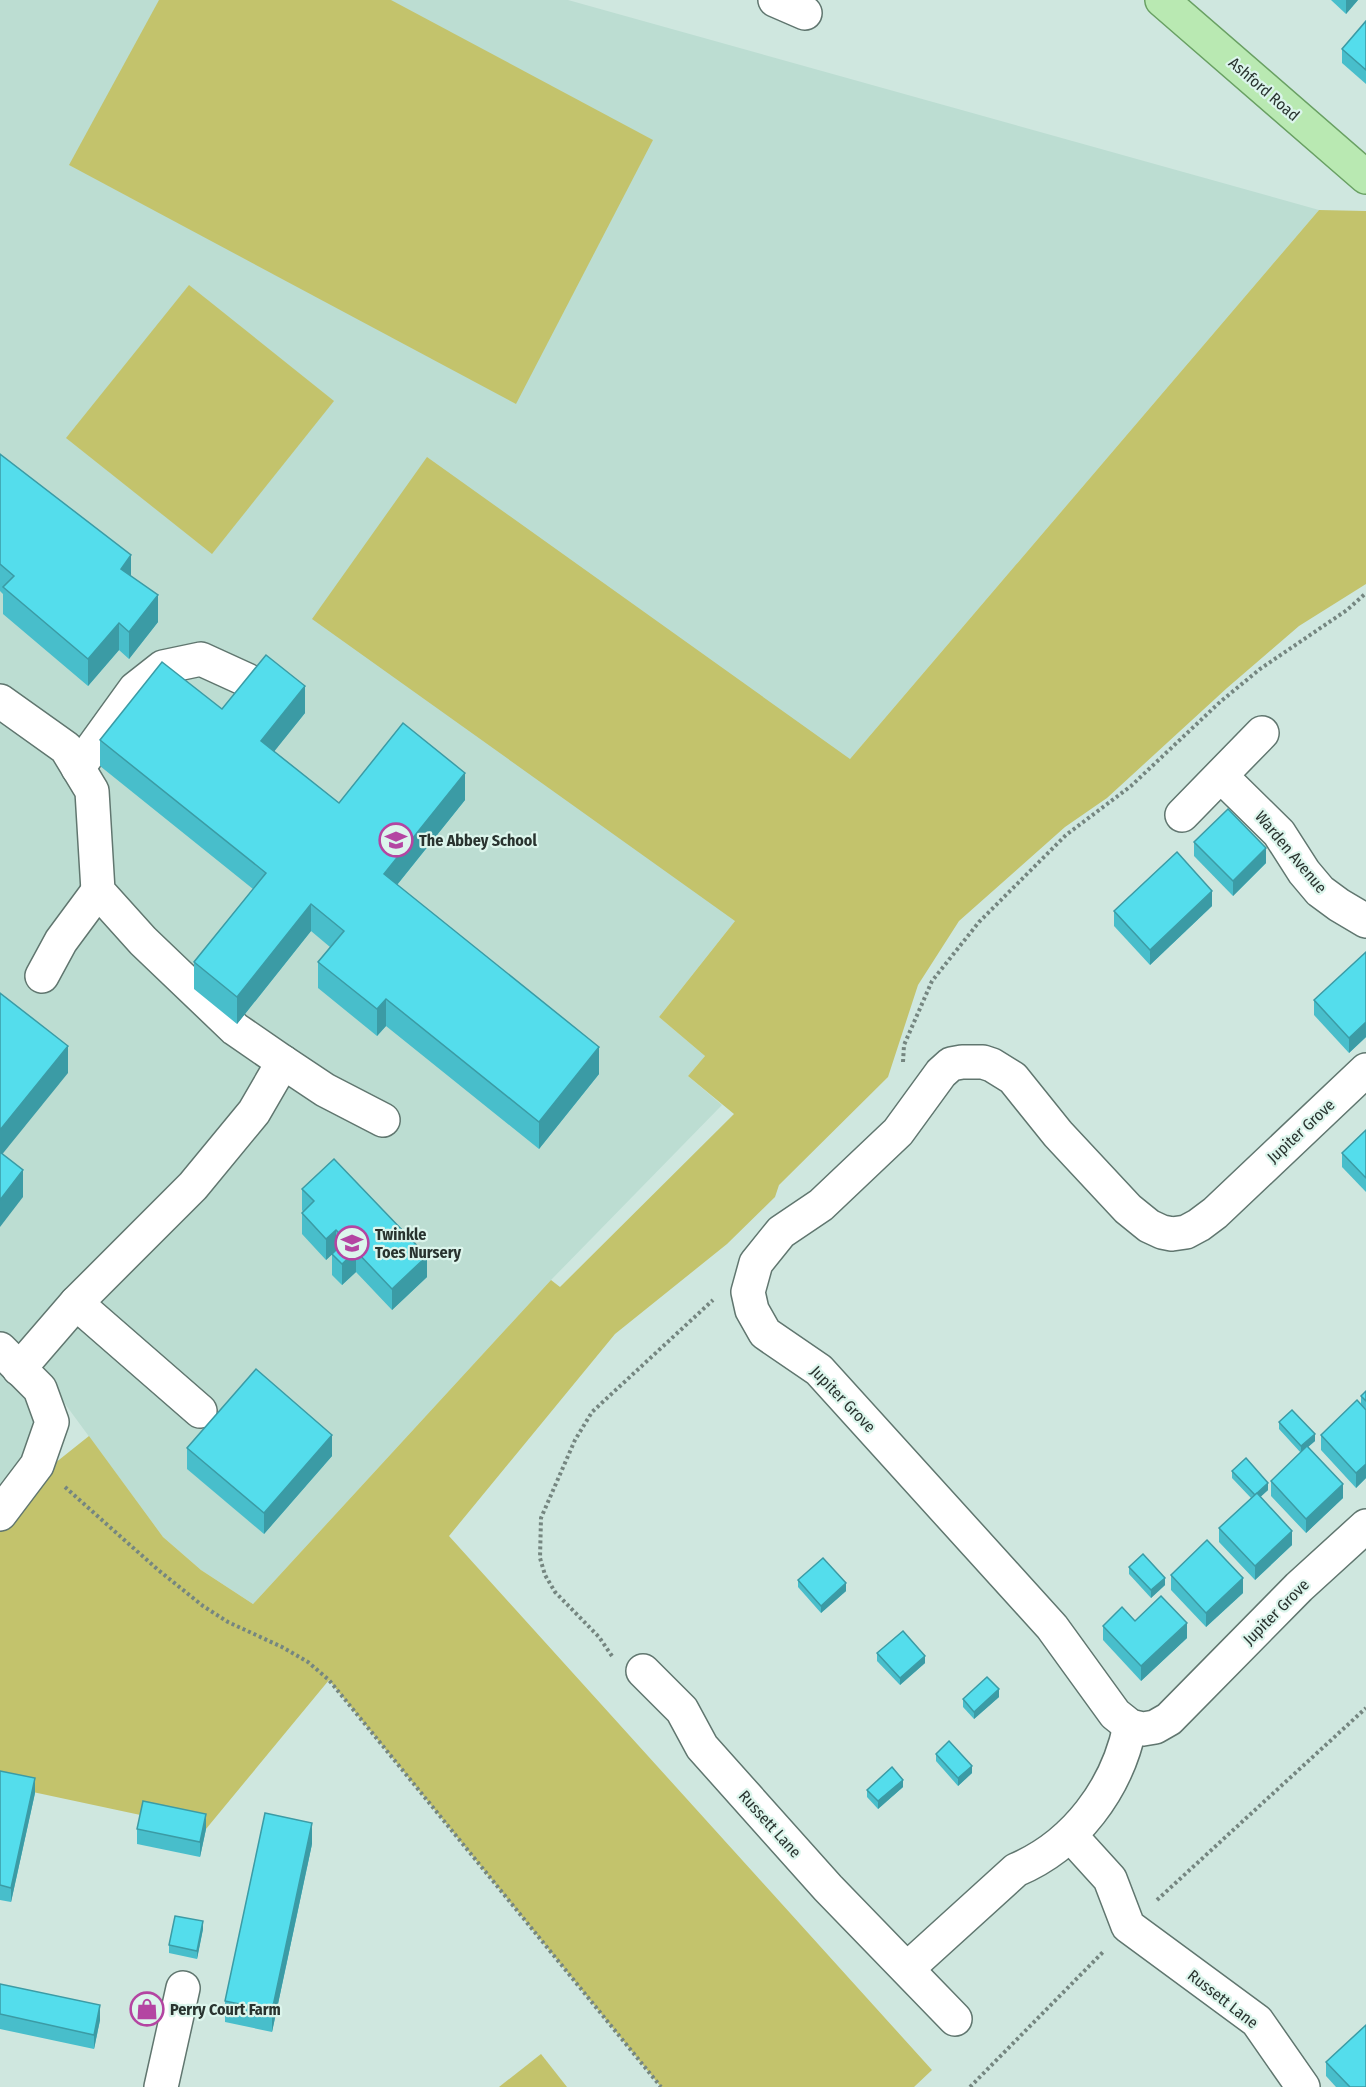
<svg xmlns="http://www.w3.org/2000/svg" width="1366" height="2087" font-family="'Fira Sans Condensed',sans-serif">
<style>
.built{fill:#bcddd2}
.green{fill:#c3c36c}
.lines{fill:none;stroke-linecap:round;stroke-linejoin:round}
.minor-casing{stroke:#60766f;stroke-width:36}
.major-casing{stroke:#69a063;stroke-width:36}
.path{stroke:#758680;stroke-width:4;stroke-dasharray:3 3;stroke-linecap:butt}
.minor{stroke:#fff;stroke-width:33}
.major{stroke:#b9e9b2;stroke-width:33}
.wall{fill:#48becb}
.shaded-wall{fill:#3b9ba5}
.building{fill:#54ddec;stroke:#3b9ba5;stroke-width:1.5}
.labels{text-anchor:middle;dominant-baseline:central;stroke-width:4.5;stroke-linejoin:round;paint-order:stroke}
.street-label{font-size:16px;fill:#29332f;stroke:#dcf5ec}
.poi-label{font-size:16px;font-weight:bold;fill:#29332f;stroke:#dcf5ec;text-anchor:start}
</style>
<rect width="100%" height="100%" fill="#cfe7df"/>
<!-- built -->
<path class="built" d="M 0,0 L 568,0 L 1319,210 L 850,759 L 735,921 L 659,1017 L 705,1056 L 688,1076 L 722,1105 L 551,1280 L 253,1604 L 201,1570 L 163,1537 L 57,1393 L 36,1438 L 0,1494 Z"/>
<!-- green -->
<g class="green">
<path d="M 159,0 L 391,0 L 653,140 L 516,404 L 69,165 Z"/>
<path d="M 1319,210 L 1366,211 L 1366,584 L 1299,626 L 1227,688 L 1107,798 L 1065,827 L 959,921 L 918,985 L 888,1077 L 779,1185 L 775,1197 L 727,1244 L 615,1334 L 449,1536 L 932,2070 L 914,2087 L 661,2087 L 329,1680 L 206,1829 L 0,1785 L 0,1532 L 40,1475 L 89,1436 L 163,1537 L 201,1570 L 253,1604 L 551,1280 L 560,1287 L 734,1114 L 688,1076 L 705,1056 L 659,1017 L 735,921 L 312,619 L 427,457 L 850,759 Z"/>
<path d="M 189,285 L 334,401 L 212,554 L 66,438 Z"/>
<path d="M 541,2054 L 567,2087 L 499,2087 Z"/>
</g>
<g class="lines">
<!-- minor casing -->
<g class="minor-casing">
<g id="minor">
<path d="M 775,0 L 805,13"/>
<path d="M 0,701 L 66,748 L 92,791 L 98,891 L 143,941 L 235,1029 L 283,1062 L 254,1112 L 193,1186 L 76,1303 L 19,1369"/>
<path d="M 78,768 L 135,689 L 163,667 L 201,659 L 247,680"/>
<path d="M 1221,776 L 1279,833 L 1304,872 L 1320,891 L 1339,905 L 1366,921"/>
<path d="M 1182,815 L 1262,733"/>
<path d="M 42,976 L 61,941 L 98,891"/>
<path d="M 283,1062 L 325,1090 L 383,1120"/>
<path d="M 1366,1070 L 1215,1213 L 1199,1225 L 1186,1232 L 1172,1234 L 1162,1232 L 1149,1226 L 1128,1209 L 1058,1134 L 1013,1078 L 992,1065 L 983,1062 L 962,1062 L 951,1064 L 941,1073 L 898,1132 L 821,1205 L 781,1232 L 756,1263 L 748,1292 L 752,1310 L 765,1333 L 819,1370 L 1052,1627 L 1115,1714 L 1130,1726 L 1143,1729 L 1155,1727 L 1169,1719 L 1299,1587 L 1366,1526"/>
<path d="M 76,1303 L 200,1411"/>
<path d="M 0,1349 L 40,1389 L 52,1422 L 37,1465 L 0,1514"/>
<path d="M 643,1671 L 682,1710 L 702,1747 L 828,1888 L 955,2019"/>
<path d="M 1070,1835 L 1110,1879 L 1128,1926 L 1257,2021 L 1303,2087"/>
<path d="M 907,1969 L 1016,1870 C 1075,1845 1117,1789 1130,1726"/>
<path d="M 161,2087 L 183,1988"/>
</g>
</g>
<!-- major casing -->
<g class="major-casing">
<path id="major" d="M 1162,0 L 1366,177"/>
</g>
<!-- path -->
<g class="path">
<path d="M 903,1062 L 904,1045 L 932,981 L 979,922 L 1066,835 L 1131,786 L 1220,702 L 1260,669 L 1347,610 L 1366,593"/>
<path d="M 65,1487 L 157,1569 L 203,1606 L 228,1622 L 282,1647 L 308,1662 L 329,1680 L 661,2087"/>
<path d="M 612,1656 L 599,1637 L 555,1592 L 545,1575 L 540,1558 L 541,1518 L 575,1440 L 592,1412 L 713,1300"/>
<path d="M 1157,1900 L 1366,1708"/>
<path d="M 970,2087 L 1104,1951"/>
</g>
<!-- minor -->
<use href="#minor" class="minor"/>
<!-- major -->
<use href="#major" class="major"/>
</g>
<!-- wall -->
<g class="wall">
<path d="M 1331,0 L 1358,0 L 1346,14 Z"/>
<path d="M 1366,21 L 1366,84 L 1342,63 L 1342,49 Z"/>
<path d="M 0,454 L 131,576 L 158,622 L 129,659 L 119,650 L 88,686 L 3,614 L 3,594 L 0,591 Z"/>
<path d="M 222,709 L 305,713 L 274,751 L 339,803 L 465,800 L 397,885 L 599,1074 L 539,1149 L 386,1026 L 377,1036 L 318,988 L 318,962 L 330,947 L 311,931 L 237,1024 L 194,989 L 194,962 L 253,889 L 100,766 L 100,740 Z"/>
<path d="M 1194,842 L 1266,863 L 1233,896 L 1194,856 Z"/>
<path d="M 1212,906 L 1150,965 L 1114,926 L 1114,911 Z"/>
<path d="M 1366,953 L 1366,1037 L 1349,1053 L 1314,1015 L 1314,1000 Z"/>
<path d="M 1366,1130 L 1366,1192 L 1342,1167 L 1342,1153 Z"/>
<path d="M 302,1189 L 427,1277 L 392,1310 L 356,1272 L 342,1285 L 332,1275 L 332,1254 L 326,1260 L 302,1234 L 302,1213 L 303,1212 L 302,1210 Z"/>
<path d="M 1366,1391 L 1366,1478 L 1356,1488 L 1321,1450 L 1321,1435 L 1361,1405 L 1361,1396 Z"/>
<path d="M 1279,1422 L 1315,1441 L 1308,1447 L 1343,1498 L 1306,1533 L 1271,1496 L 1271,1481 L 1301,1453 L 1279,1429 Z"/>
<path d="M 187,1448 L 332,1456 L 264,1534 L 187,1469 Z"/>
<path d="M 1232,1471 L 1268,1490 L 1260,1497 L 1292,1545 L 1255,1580 L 1219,1542 L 1219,1528 L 1251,1498 L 1232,1478 Z"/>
<path d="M 1129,1567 L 1165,1585 L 1151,1598 L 1129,1574 Z"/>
<path d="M 1171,1575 L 1243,1593 L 1206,1627 L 1171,1590 Z"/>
<path d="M 798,1580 L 846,1591 L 821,1613 L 798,1587 Z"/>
<path d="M 1135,1621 L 1187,1638 L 1141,1681 L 1103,1640 L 1103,1626 Z"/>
<path d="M 877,1653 L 925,1663 L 900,1685 L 877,1661 Z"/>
<path d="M 999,1697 L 974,1719 L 963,1707 L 963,1699 Z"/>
<path d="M 936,1754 L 972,1773 L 958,1786 L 936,1761 Z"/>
<path d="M 0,1771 L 35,1793 L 11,1902 L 0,1900 Z"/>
<path d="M 903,1787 L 878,1809 L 867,1797 L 867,1790 Z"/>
<path d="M 137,1829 L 206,1829 L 200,1857 L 137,1844 Z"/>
<path d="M 312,1844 L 272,2032 L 225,2022 L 225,2001 Z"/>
<path d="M 203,1929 L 197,1959 L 169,1953 L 169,1945 Z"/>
<path d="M 0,1984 L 100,2020 L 94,2049 L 0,2029 Z"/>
<path d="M 1326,2062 L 1366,2087 L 1336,2087 L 1326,2076 Z"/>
</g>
<!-- shaded-wall -->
<g class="shaded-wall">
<path d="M 1346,0 L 1358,0 L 1346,14 Z"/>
<path d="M 131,555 L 131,582 L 121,569 Z"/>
<path d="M 158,595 L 158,622 L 129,659 L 129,632 Z"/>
<path d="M 119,623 L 119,650 L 88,686 L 88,659 Z"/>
<path d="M 305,686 L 305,713 L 261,768 L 261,741 Z"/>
<path d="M 465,773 L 465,800 L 384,901 L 384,874 Z"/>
<path d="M 1266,848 L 1266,863 L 1233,896 L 1233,881 Z"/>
<path d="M 1212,891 L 1212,906 L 1150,965 L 1150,950 Z"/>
<path d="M 311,904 L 311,931 L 237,1024 L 237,997 Z"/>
<path d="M 386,999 L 386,1026 L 377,1036 L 377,1009 Z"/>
<path d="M 1366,1022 L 1366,1037 L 1349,1053 L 1349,1038 Z"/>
<path d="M 68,1046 L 68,1073 L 0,1157 L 0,1130 Z"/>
<path d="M 599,1047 L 599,1074 L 539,1149 L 539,1122 Z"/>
<path d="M 23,1170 L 23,1197 L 0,1227 L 0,1200 Z"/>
<path d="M 336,1230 L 336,1251 L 326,1260 L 326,1239 Z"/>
<path d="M 356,1251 L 356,1272 L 342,1285 L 342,1264 Z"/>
<path d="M 427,1256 L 427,1277 L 392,1310 L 392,1289 Z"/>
<path d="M 1315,1434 L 1315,1441 L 1301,1453 L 1301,1446 Z"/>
<path d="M 332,1435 L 332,1456 L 264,1534 L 264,1513 Z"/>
<path d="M 1366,1464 L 1366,1478 L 1356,1488 L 1356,1473 Z"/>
<path d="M 1268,1483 L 1268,1490 L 1255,1502 L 1255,1495 Z"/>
<path d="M 1343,1484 L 1343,1498 L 1306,1533 L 1306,1519 Z"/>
<path d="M 1292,1531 L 1292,1545 L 1255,1580 L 1255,1566 Z"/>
<path d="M 1165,1578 L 1165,1585 L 1151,1598 L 1151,1590 Z"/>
<path d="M 1243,1578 L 1243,1593 L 1206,1627 L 1206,1613 Z"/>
<path d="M 846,1583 L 846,1591 L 821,1613 L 821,1606 Z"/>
<path d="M 1187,1623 L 1187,1638 L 1141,1681 L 1141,1666 Z"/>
<path d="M 925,1656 L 925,1663 L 900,1685 L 900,1678 Z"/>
<path d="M 999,1689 L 999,1697 L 974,1719 L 974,1712 Z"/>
<path d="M 972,1766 L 972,1773 L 958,1786 L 958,1778 Z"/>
<path d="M 35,1778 L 35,1793 L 11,1902 L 11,1888 Z"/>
<path d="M 903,1780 L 903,1787 L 878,1809 L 878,1801 Z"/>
<path d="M 206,1814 L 206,1829 L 200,1857 L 200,1842 Z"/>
<path d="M 312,1823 L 312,1844 L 272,2032 L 272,2011 Z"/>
<path d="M 203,1921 L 203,1929 L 197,1959 L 197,1951 Z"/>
<path d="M 100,2005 L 100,2020 L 94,2049 L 94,2035 Z"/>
</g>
<!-- building -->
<g class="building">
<path d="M 1366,21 L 1366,70 L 1342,49 Z"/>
<path d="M 0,454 L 131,555 L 121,569 L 158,595 L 129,632 L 119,623 L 88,659 L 3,587 L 14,576 L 0,564 Z"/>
<path d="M 266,655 L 305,686 L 261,741 L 339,803 L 403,723 L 465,773 L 384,874 L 599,1047 L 539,1122 L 386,999 L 377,1009 L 318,962 L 344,931 L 311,904 L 237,997 L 194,962 L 266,873 L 100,740 L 162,662 L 222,709 Z"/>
<path d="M 1228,809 L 1266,848 L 1233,881 L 1194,842 Z"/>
<path d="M 1177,852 L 1212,891 L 1150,950 L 1114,911 Z"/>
<path d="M 1366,952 L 1366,1022 L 1349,1038 L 1314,1000 Z"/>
<path d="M 0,993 L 68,1046 L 0,1130 Z"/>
<path d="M 1366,1130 L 1366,1178 L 1342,1153 Z"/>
<path d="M 0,1152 L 23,1170 L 0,1200 Z"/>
<path d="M 334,1159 L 427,1256 L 392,1289 L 356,1251 L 342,1264 L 332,1254 L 346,1240 L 336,1230 L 326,1239 L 302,1213 L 314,1201 L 302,1189 Z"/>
<path d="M 256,1369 L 332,1435 L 264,1513 L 187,1448 Z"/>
<path d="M 1366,1391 L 1366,1401 L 1361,1396 Z"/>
<path d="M 1357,1400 L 1366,1410 L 1366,1464 L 1356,1473 L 1321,1435 Z"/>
<path d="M 1292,1410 L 1315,1434 L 1301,1446 L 1279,1422 Z"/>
<path d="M 1307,1446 L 1343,1484 L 1306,1519 L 1271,1481 Z"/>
<path d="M 1246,1458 L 1268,1483 L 1255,1495 L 1232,1471 Z"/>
<path d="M 1257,1493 L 1292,1531 L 1255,1566 L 1219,1528 Z"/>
<path d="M 1207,1540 L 1243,1578 L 1206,1613 L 1171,1575 Z"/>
<path d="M 1143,1554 L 1165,1578 L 1151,1590 L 1129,1567 Z"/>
<path d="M 823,1558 L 846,1583 L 821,1606 L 798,1580 Z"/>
<path d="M 1161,1596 L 1187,1623 L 1141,1666 L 1103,1626 L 1122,1607 L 1135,1621 Z"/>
<path d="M 903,1631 L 925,1656 L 900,1678 L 877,1653 Z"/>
<path d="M 987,1677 L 999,1689 L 974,1712 L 963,1699 Z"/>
<path d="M 949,1741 L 972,1766 L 958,1778 L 936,1754 Z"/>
<path d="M 892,1767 L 903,1780 L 878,1801 L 867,1790 Z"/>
<path d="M 0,1771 L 35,1778 L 11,1888 L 0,1885 Z"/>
<path d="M 143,1801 L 206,1814 L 200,1842 L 137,1829 Z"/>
<path d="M 265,1813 L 312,1823 L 272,2011 L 225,2001 Z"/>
<path d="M 175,1916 L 203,1921 L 197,1951 L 169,1945 Z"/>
<path d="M 0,1984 L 100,2005 L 94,2035 L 0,2014 Z"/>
<path d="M 1366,2025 L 1366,2087 L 1350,2087 L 1326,2062 Z"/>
</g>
<!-- icons -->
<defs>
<g id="school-ring" transform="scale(1.725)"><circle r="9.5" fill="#dcf5ec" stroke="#b445a2" stroke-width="1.5"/><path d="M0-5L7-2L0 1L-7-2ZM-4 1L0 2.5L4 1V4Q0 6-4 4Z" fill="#b445a2"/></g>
<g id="shop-ring" transform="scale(1.725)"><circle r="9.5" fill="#dcf5ec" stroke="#b445a2" stroke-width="1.5"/><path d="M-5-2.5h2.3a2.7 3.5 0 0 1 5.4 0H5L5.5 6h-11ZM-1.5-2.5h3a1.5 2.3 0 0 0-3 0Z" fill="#b445a2"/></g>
</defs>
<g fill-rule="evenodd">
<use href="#school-ring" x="396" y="840"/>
<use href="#school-ring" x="352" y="1243"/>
<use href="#shop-ring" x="147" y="2009"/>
</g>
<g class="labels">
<!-- street labels -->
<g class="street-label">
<text transform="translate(1264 89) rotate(41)">Ashford Road</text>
<text transform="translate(1291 852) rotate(50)">Warden Avenue</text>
<text transform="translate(1301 1131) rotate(-43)">Jupiter Grove</text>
<text transform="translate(843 1399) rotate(46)">Jupiter Grove</text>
<text transform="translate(1276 1612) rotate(-45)">Jupiter Grove</text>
<text transform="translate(770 1824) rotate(48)">Russett Lane</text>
<text transform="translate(1223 1999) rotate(38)">Russett Lane</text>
</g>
<!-- poi labels -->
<g class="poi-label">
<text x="419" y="840">The Abbey School</text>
<text x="375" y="1234">Twinkle<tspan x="375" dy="18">Toes Nursery</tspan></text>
<text x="170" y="2009">Perry Court Farm</text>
</g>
</g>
</svg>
